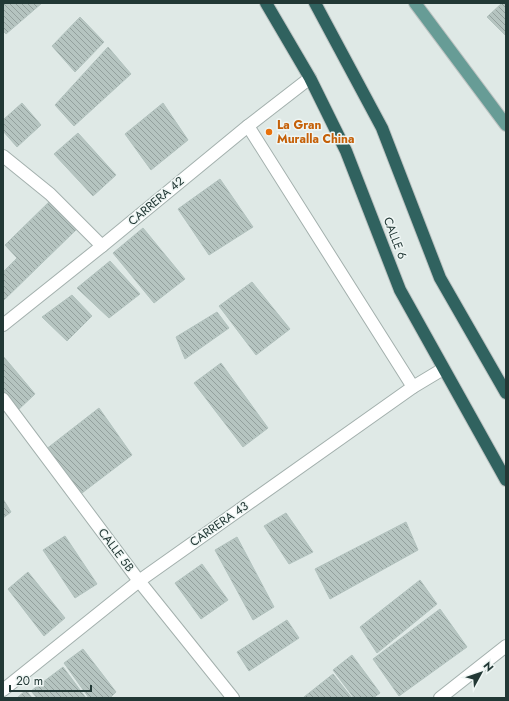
<svg xmlns="http://www.w3.org/2000/svg" width="509" height="701" font-family="Jost,sans-serif">
<style>
.building{fill:url(#building-back-hatch);stroke:#b2c2be}
.lines{fill:none;stroke-linecap:round;stroke-linejoin:round}
.minor-casing{stroke:#a3b0ad;stroke-width:14}
.major-casing{stroke:#bdc3c2;stroke-width:14}
.highway-casing{stroke:#bdc3c2;stroke-width:14}
.minor{stroke:#fff;stroke-width:12}
.major{stroke:#679c96;stroke-width:12}
.highway{stroke:#30625f;stroke-width:12}
.food-dot{fill:#e8710a;stroke:#eff6f4;stroke-width:1.5}
.labels{text-anchor:middle;dominant-baseline:central;stroke-width:3;stroke-linejoin:round;paint-order:stroke}
.food-label{font-size:12px;font-weight:bold;fill:#c56008;stroke:#eff6f4;text-anchor:start}
.street-label{font-size:12px;fill:#223835;stroke:#eff6f4}
</style>
<defs>
<pattern id="building-back-hatch" width="6" height="6" patternUnits="userSpaceOnUse"><rect width="6" height="6" fill="#b5c4c0"/><path d="M-1 5l2 2M0 0l6 6M5-1l2 2" fill="none" stroke="#93a09d"/></pattern>
</defs>
<rect width="100%" height="100%" fill="#dfe9e6"/>
<!-- building -->
<g class="building">
<path d="M 3,3 L 42,3 L 6,34 L 3,31 Z"/>
<path d="M 502,3 L 506,3 L 506,36 L 487,17 Z"/>
<path d="M 80,17 L 104,42 L 75,72 L 52,46 Z"/>
<path d="M 108,47 L 131,74 L 74,126 L 55,105 Z"/>
<path d="M 22,103 L 41,125 L 17,147 L 3,131 L 3,120 Z"/>
<path d="M 163,103 L 188,140 L 151,170 L 125,134 Z"/>
<path d="M 78,133 L 116,175 L 93,196 L 54,154 Z"/>
<path d="M 220,179 L 253,227 L 209,255 L 178,209 Z"/>
<path d="M 53,198 L 80,226 L 3,301 L 3,272 L 17,258 L 5,245 Z"/>
<path d="M 143,228 L 185,279 L 154,303 L 113,253 Z"/>
<path d="M 110,261 L 140,294 L 109,318 L 77,288 Z"/>
<path d="M 252,282 L 290,329 L 256,355 L 219,306 Z"/>
<path d="M 72,295 L 92,316 L 67,341 L 42,317 Z"/>
<path d="M 217,312 L 229,328 L 185,359 L 176,337 Z"/>
<path d="M 3,356 L 35,394 L 17,411 L 3,395 Z"/>
<path d="M 221,363 L 268,428 L 243,447 L 194,383 Z"/>
<path d="M 99,408 L 132,455 L 82,493 L 45,450 Z"/>
<path d="M 3,499 L 11,512 L 3,518 Z"/>
<path d="M 286,513 L 313,552 L 289,564 L 264,526 Z"/>
<path d="M 406,522 L 418,550 L 330,599 L 315,569 Z"/>
<path d="M 65,536 L 97,584 L 75,598 L 43,550 Z"/>
<path d="M 237,537 L 274,607 L 253,620 L 215,550 Z"/>
<path d="M 202,564 L 228,600 L 201,619 L 175,583 Z"/>
<path d="M 28,572 L 65,618 L 44,636 L 8,589 Z"/>
<path d="M 420,580 L 437,604 L 377,653 L 360,627 Z"/>
<path d="M 440,609 L 467,647 L 399,696 L 373,659 Z"/>
<path d="M 287,620 L 299,638 L 249,671 L 237,652 Z"/>
<path d="M 83,649 L 116,692 L 110,698 L 89,698 L 64,663 Z"/>
<path d="M 352,655 L 380,693 L 373,698 L 354,698 L 333,670 Z"/>
<path d="M 63,667 L 86,698 L 37,698 L 31,691 Z"/>
<path d="M 333,674 L 352,698 L 305,698 L 304,697 Z"/>
<path d="M 26,690 L 32,698 L 17,698 Z"/>
</g>
<g class="lines">
<!-- minor casing -->
<g class="minor-casing">
<g id="minor">
<path d="M 248,126 L 413,387"/>
<path d="M 3,156 L 50,194 L 102,246"/>
<path d="M 3,325 L 102,246 L 248,126 L 310,78"/>
<path d="M 3,399 L 139,581 L 233,698"/>
<path d="M 3,690 L 139,581 L 413,387 L 443,369"/>
<path d="M 440,698 L 506,646"/>
</g>
</g>
<!-- major casing -->
<g class="major-casing">
<path id="major" d="M 415,3 L 506,125"/>
</g>
<!-- highway casing -->
<g class="highway-casing">
<g id="highway">
<path d="M 266,3 L 310,78 L 346,151 L 400,290 L 506,480"/>
<path d="M 315,3 L 382,128 L 440,278 L 506,393"/>
</g>
</g>
<!-- minor -->
<use href="#minor" class="minor"/>
<!-- major -->
<use href="#major" class="major"/>
<!-- highway -->
<use href="#highway" class="highway"/>
</g>
<!-- markers -->
<circle class="food-dot" cx="269" cy="132" r="4"/>
<g class="labels">
<!-- food labels -->
<g class="food-label">
<text x="277" y="125">La Gran<tspan x="277" dy="14">Muralla China</tspan></text>
</g>
<!-- street labels -->
<g class="street-label">
<text transform="translate(156 201) rotate(-40)">CARRERA 42</text>
<text transform="translate(395 238) rotate(69)">CALLE 6</text>
<text transform="translate(219 524) rotate(-35)">CARRERA 43</text>
<text transform="translate(116 550) rotate(53)">CALLE 5B</text>
</g>
</g>
<!-- border -->
<rect width="509" height="701" fill="none" stroke="#223835" stroke-width="8"/>
<!-- north arrow -->
<g transform="translate(481 673) rotate(50)" stroke="#eff6f4" stroke-width="3" paint-order="stroke">
<path d="M0-3L7 15L0 10L-7 15Z" fill="#223835"/>
<text y="-6" font-size="11" font-weight="bold" text-anchor="middle" fill="#223835">N</text>
</g>
<!-- scale -->
<path d="M10 685v6h81v-6" fill="none" stroke="#223835" stroke-width="2"/>
<text x="16" y="685" font-size="12" fill="#223835" stroke="#eff6f4" stroke-width="3" paint-order="stroke">20 m</text>
</svg>
